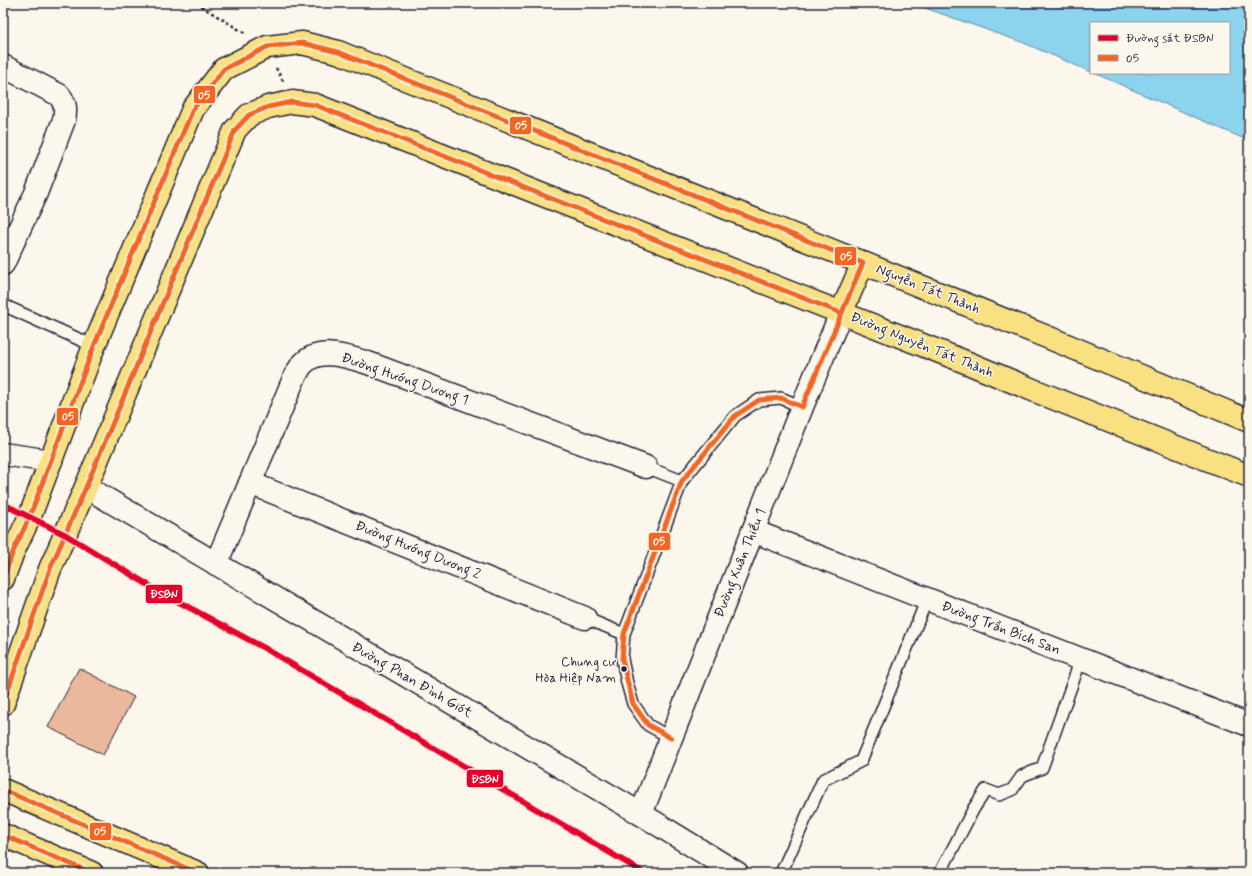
<svg xmlns="http://www.w3.org/2000/svg" width="1252" height="876" font-family="Mynerve,sans-serif">
<style>
.water{fill:#8cd3ed;stroke:#628ca6}
.building{fill:#eab89c;stroke:#22223b}
.lines{fill:none;stroke-linecap:round;stroke-linejoin:round}
.lane-casing{stroke:#22223b;stroke-width:14}
.street-casing{stroke:#22223b;stroke-width:25}
.primary-casing{stroke:#22223b;stroke-width:25}
.highway-casing{stroke:#22223b;stroke-width:25}
.path{stroke:#22223b;stroke-width:2.5;stroke-dasharray:3 3;stroke-linecap:butt}
.lane{stroke:#fbf7ec;stroke-width:11}
.street{stroke:#fbf7ec;stroke-width:22}
.primary{stroke:#f9e181;stroke-width:22}
.highway{stroke:#f9e181;stroke-width:22}
.bus-1-casing{stroke:#fbf7ec;stroke-width:8}
.bus-1{stroke:#f26522;stroke-width:5}
.rail-1-casing{stroke:#fbf7ec;stroke-width:9}
.rail-1{stroke:#e4002b;stroke-width:6}
.bus-dot{fill:#22223b;stroke:#fbf7ec;stroke-width:1.5}
.labels{text-anchor:middle;dominant-baseline:central;stroke-width:3;stroke-linejoin:round;paint-order:stroke}
.bus-label{font-size:13px;fill:#22223b;stroke:#fbf7ec;text-anchor:end}
.street-label{font-size:14px;fill:#22223b;stroke:#fbf7ec}
.line-badge{stroke:#fbf7ec;stroke-width:1.5}
.badge-label{font-size:11px;text-anchor:middle;font-weight:bold;fill:#fff}
</style>
<rect width="100%" height="100%" fill="#fbf7ec"/>
<filter id="ink" filterUnits="userSpaceOnUse"><feTurbulence type="fractalNoise" baseFrequency=".025" numOctaves="2"/><feDisplacementMap in="SourceGraphic" scale="8" xChannelSelector="R" yChannelSelector="G"/><feConvolveMatrix kernelMatrix="1 2 1 2 8 2 1 2 1" color-interpolation-filters="sRGB"/></filter>
<g filter="url(#ink)">
<!-- water -->
<path class="water" d="M 911,3 L 1249,3 L 1249,141 L 1094,73 L 1229,73 L 1229,23 L 1091,23 L 1091,72 L 1024,43 Z"/>
<!-- building -->
<path class="building" d="M 79,668 L 134,697 L 103,755 L 48,727 Z"/>
<g class="lines">
<!-- lane casing -->
<g class="lane-casing">
<g id="lane">
<path d="M 3,305 L 94,346"/>
<path d="M 646,467 L 682,481"/>
<path d="M 585,618 L 624,634"/>
<path d="M 671,738 L 648,725 L 633,704 L 627,683 L 622,659 L 624,634 L 682,481 L 735,416 L 759,400 L 781,398 L 802,407"/>
<path d="M 781,873 L 823,780 L 861,761 L 927,599"/>
<path d="M 940,873 L 974,808 L 986,790 L 999,795 L 1012,790 L 1022,776 L 1042,768 L 1081,659"/>
</g>
</g>
<!-- street casing -->
<g class="street-casing">
<g id="street">
<path d="M 3,66 L 59,95 C 66,104 66,109 64,120 L 36,193 L 3,264"/>
<path d="M 3,454 L 51,461"/>
<path d="M 250,483 L 585,618"/>
<path d="M 86,487 L 641,814 L 737,873"/>
<path d="M 753,531 L 1249,725"/>
<path d="M 216,564 L 295,376 C 298,372 300,366 304,363 C 320,347 349,357 368,363 L 646,467"/>
<path d="M 641,814 L 802,407 L 841,313"/>
</g>
</g>
<!-- primary casing -->
<g class="primary-casing">
<g id="primary">
<path d="M 841,313 L 863,263"/>
<path d="M 3,579 L 13,552 L 30,516 L 94,346 L 193,109 L 224,69 L 267,47 L 302,43 L 338,52 L 1052,339 L 1249,421"/>
<path d="M 3,704 L 50,569 L 86,487 L 235,130 L 249,115 L 268,107 L 292,102 L 315,105 L 968,363 L 1033,390 L 1249,476"/>
</g>
</g>
<!-- highway casing -->
<g class="highway-casing">
<g id="highway">
<path d="M 3,790 L 198,873"/>
<path d="M 3,835 L 92,873"/>
</g>
</g>
<!-- path -->
<g class="path">
<path d="M 196,3 L 246,34"/>
<path d="M 276,68 L 284,83"/>
</g>
<!-- lane -->
<use href="#lane" class="lane"/>
<!-- street -->
<use href="#street" class="street"/>
<!-- primary -->
<use href="#primary" class="primary"/>
<!-- highway -->
<use href="#highway" class="highway"/>
<!-- bus-1 casing -->
<g class="bus-1-casing">
<g id="bus-1">
<path d="M 3,579 L 13,552 L 30,516 L 94,346 L 193,109 L 224,69 L 267,47 L 302,43 L 338,52 L 863,263 L 802,407"/>
<path d="M 3,704 L 50,569 L 86,487 L 235,130 L 249,115 L 268,107 L 292,102 L 315,105 L 841,313"/>
<path d="M 671,738 L 648,725 L 633,704 L 622,659 L 624,634 L 682,481 L 735,416 L 759,400 L 781,398 L 802,407"/>
<path d="M 3,790 L 198,873"/>
<path d="M 3,835 L 92,873"/>
</g>
</g>
<!-- bus-1 -->
<use href="#bus-1" class="bus-1"/>
<!-- rail-1 casing -->
<g class="rail-1-casing">
<path id="rail-1" d="M 3,504 L 66,535 L 155,589 L 266,649 L 644,873"/>
</g>
<!-- rail-1 -->
<use href="#rail-1" class="rail-1"/>
</g>
</g>
<!-- markers -->
<circle class="bus-dot" cx="624" cy="669" r="3.5"/>
<g class="labels">
<!-- bus labels -->
<g class="bus-label">
<text x="616" y="662">Chung cư<tspan x="616" dy="16">Hòa Hiệp Nam</tspan></text>
</g>
<!-- street labels -->
<g class="street-label">
<text transform="translate(928 289) rotate(22)">Nguyễn Tất Thành</text>
<text transform="translate(922 345) rotate(22)">Đường Nguyễn Tất Thành</text>
<text transform="translate(405 379) rotate(19)">Đường Hướng Dương 1</text>
<text transform="translate(418 550) rotate(22)">Đường Hướng Dương 2</text>
<text transform="translate(740 563) rotate(-68)">Đường Xuân Thiều 1</text>
<text transform="translate(1001 628) rotate(21)">Đường Trần Bích San</text>
<text transform="translate(412 680) rotate(30)">Đường Phan Đình Giót</text>
</g>
</g>
<g class="line-badge">
<rect x="193" y="85" width="23" height="19" rx="4" fill="#f26522"/>
<rect x="509" y="116" width="23" height="19" rx="4" fill="#f26522"/>
<rect x="834" y="246" width="23" height="20" rx="4" fill="#f26522"/>
<rect x="56" y="407" width="23" height="19" rx="4" fill="#f26522"/>
<rect x="648" y="532" width="23" height="19" rx="4" fill="#f26522"/>
<rect x="145" y="584" width="38" height="20" rx="4" fill="#e4002b"/>
<rect x="466" y="769" width="38" height="19" rx="4" fill="#e4002b"/>
<rect x="89" y="822" width="23" height="19" rx="4" fill="#f26522"/>
</g>
<g class="badge-label">
<text x="204" y="99">05</text>
<text x="521" y="129">05</text>
<text x="846" y="260">05</text>
<text x="68" y="420">05</text>
<text x="659" y="545">05</text>
<text x="164" y="598">ĐSBN</text>
<text x="485" y="783">ĐSBN</text>
<text x="100" y="835">05</text>
</g>
<!-- margin -->
<rect width="1252" height="876" fill="none" stroke="#fbf7ec" stroke-width="16"/>
<rect x="8" y="8" width="1236" height="860" fill="none" stroke="#22223b" stroke-width="1.5" filter="url(#ink)"/>
<!-- legend -->
<rect x="1090" y="22" width="140" height="52" fill="#fbf7ec" stroke="#a4a2a5"/>
<rect x="1098" y="35" width="20" height="6" fill="#e4002b" stroke="#a4a2a5"/>
<text x="1126" y="42" font-size="12" fill="#22223b">Đường sắt ĐSBN</text>
<rect x="1098" y="55" width="20" height="6" fill="#f26522" stroke="#a4a2a5"/>
<text x="1126" y="62" font-size="12" fill="#22223b">05</text>
</svg>
